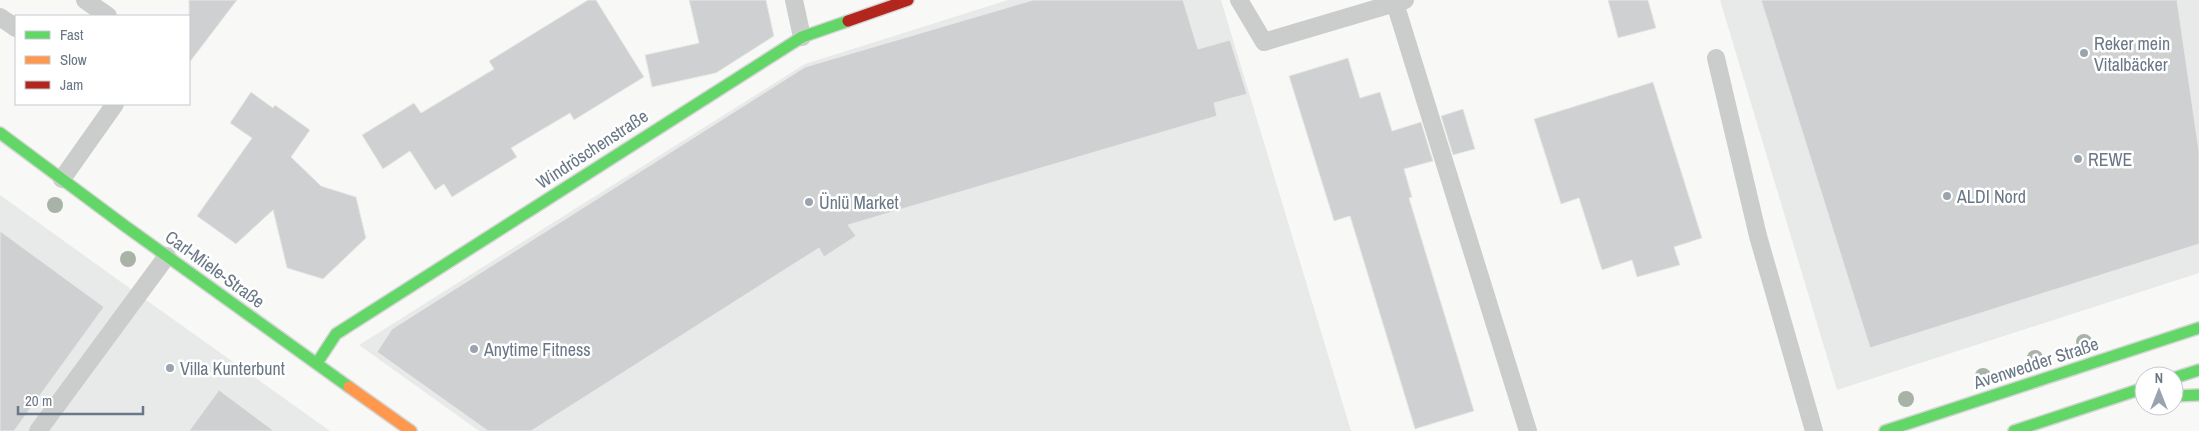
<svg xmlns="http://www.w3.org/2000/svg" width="2199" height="431" font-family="'Archivo Narrow',sans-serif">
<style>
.built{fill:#e8eaea}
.building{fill:#cfd0d1;stroke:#e8e8e6}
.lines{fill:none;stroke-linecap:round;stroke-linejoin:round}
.fast-casing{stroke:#d4d5d5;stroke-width:14}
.slow-casing{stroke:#d4d5d5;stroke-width:14}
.jam-casing{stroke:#d4d5d5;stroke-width:14}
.lane{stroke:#cbcccc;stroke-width:18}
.fast{stroke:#63d668;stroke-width:11}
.slow{stroke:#ff974d;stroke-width:11}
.jam{stroke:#b3261e;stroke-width:11}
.tree{fill:#a8b2a6}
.poi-dot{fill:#9ba4ae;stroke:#fff;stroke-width:2}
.labels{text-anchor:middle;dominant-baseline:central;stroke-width:5;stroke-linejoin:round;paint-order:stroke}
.poi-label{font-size:18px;fill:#697786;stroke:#fff;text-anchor:start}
.street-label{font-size:18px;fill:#697786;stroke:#fff}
</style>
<rect width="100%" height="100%" fill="#f8f8f7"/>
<!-- built -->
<g class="built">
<path d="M 1008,0 L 1221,0 L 1351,431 L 479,431 L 359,345 L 805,64 Z"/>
<path d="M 1720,0 L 2199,0 L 2199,273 L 1837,390 Z"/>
<path d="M 0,195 L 149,302 L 330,431 L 0,431 Z"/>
</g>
<!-- building -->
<g class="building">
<path d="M 189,0 L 237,0 L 189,63 Z"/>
<path d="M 588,0 L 596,0 L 644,77 L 574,120 L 570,113 L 511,148 L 517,157 L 452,197 L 444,184 L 435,190 L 410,151 L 383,169 L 362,135 L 414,103 L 421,113 L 494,69 L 489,61 Z"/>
<path d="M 689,0 L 766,0 L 774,36 L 716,73 L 652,87 L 645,55 L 699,43 Z"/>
<path d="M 1033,0 L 1183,0 L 1198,49 L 1230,40 L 1247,94 L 1214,103 L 1217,116 L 848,225 L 856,236 L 824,257 L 819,248 L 531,431 L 488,431 L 377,352 L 392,329 L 805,67 Z"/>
<path d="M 1608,0 L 1648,0 L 1656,28 L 1618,38 Z"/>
<path d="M 1761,0 L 2177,0 L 2199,151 L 2199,244 L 1870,348 Z"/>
<path d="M 1348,58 L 1360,98 L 1380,92 L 1392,131 L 1421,122 L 1433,161 L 1404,169 L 1412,197 L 1409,198 L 1474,411 L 1415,429 L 1350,216 L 1334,221 L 1289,76 Z"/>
<path d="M 1653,82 L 1702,238 L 1674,247 L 1680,265 L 1637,277 L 1632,260 L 1602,270 L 1579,198 L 1561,204 L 1534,119 Z"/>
<path d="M 251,92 L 273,108 L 275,105 L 310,130 L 291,157 L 321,186 L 356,197 L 366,238 L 323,279 L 287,268 L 273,210 L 236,244 L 197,216 L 252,138 L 230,123 Z"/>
<path d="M 1463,109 L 1475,149 L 1453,155 L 1441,116 Z"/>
<path d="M 0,231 L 104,307 L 14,431 L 0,431 Z"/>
<path d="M 219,390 L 274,431 L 189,431 Z"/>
</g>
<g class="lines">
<!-- fast casing -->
<g class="fast-casing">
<g id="fast">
<path d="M 0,133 L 125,226 L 349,387"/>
<path d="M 317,363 L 336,334 L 802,37 L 848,21"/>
<path d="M 2174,378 L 2199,370"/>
<path d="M 2174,396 L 2199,395"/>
<path d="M 1885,431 L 2199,328"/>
<path d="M 2014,431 L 2144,388"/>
</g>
</g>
<!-- slow casing -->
<g class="slow-casing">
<path id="slow" d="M 349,387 L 411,431"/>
</g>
<!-- jam casing -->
<g class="jam-casing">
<path id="jam" d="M 848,21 L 908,0"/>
</g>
<!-- lane -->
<g class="lane">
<path d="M 85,0 L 108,16"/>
<path d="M 794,0 L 802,37"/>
<path d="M 1239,0 L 1264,42 L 1405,0"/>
<path d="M 1394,0 L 1528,431"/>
<path d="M 0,17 L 16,28"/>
<path d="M 1716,58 L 1758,236 L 1814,431"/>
<path d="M 62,179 L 115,104"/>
<path d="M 38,431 L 167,256"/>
</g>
<!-- fast -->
<use href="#fast" class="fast"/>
<!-- slow -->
<use href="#slow" class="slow"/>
<!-- jam -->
<use href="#jam" class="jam"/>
</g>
<!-- trees -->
<g class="tree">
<circle cx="55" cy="205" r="8"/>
<circle cx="128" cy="259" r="8"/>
<circle cx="2084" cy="342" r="8"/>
<circle cx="2035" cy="358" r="8"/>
<circle cx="1983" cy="376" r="8"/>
<circle cx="1906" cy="399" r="8"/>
</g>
<!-- markers -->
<g class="poi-dot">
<circle cx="2084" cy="53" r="5"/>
<circle cx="2078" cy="159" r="5"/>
<circle cx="1947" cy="196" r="5"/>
<circle cx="809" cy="202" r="5"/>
<circle cx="474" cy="349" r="5"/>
<circle cx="170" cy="368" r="5"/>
</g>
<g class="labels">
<!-- poi labels -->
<g class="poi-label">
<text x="2094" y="43">Reker mein<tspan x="2094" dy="21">Vitalbäcker</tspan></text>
<text x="2088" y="159">REWE</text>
<text x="1957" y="196">ALDI Nord</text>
<text x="819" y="202">Ünlü Market</text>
<text x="484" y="349">Anytime Fitness</text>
<text x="180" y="368">Villa Kunterbunt</text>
</g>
<!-- street labels -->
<g class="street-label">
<text transform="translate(592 149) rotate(-33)">Windröschenstraße</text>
<text transform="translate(215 269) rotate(36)">Carl-Miele-Straße</text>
<text transform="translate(2036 363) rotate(-18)">Avenwedder Straße</text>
</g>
</g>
<!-- legend -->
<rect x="15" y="15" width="175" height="90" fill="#ffffff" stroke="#c3c9cf"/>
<rect x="25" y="31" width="25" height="8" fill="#63d668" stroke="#c3c9cf"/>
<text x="60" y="40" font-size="15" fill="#697786">Fast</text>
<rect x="25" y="56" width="25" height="8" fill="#ff974d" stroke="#c3c9cf"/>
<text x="60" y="65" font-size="15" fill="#697786">Slow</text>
<rect x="25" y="81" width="25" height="8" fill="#b3261e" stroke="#c3c9cf"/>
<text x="60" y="90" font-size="15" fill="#697786">Jam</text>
<!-- north arrow -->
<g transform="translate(2159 391)"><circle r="24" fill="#ffffff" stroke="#c3c9cf"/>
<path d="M0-4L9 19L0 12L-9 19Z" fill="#9ba4ae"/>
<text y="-8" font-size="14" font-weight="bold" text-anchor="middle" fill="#697786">N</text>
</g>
<!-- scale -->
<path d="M18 406v8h125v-8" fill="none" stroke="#697786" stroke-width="2.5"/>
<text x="25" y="406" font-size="15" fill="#697786" stroke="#ffffff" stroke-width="4" paint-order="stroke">20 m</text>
</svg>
